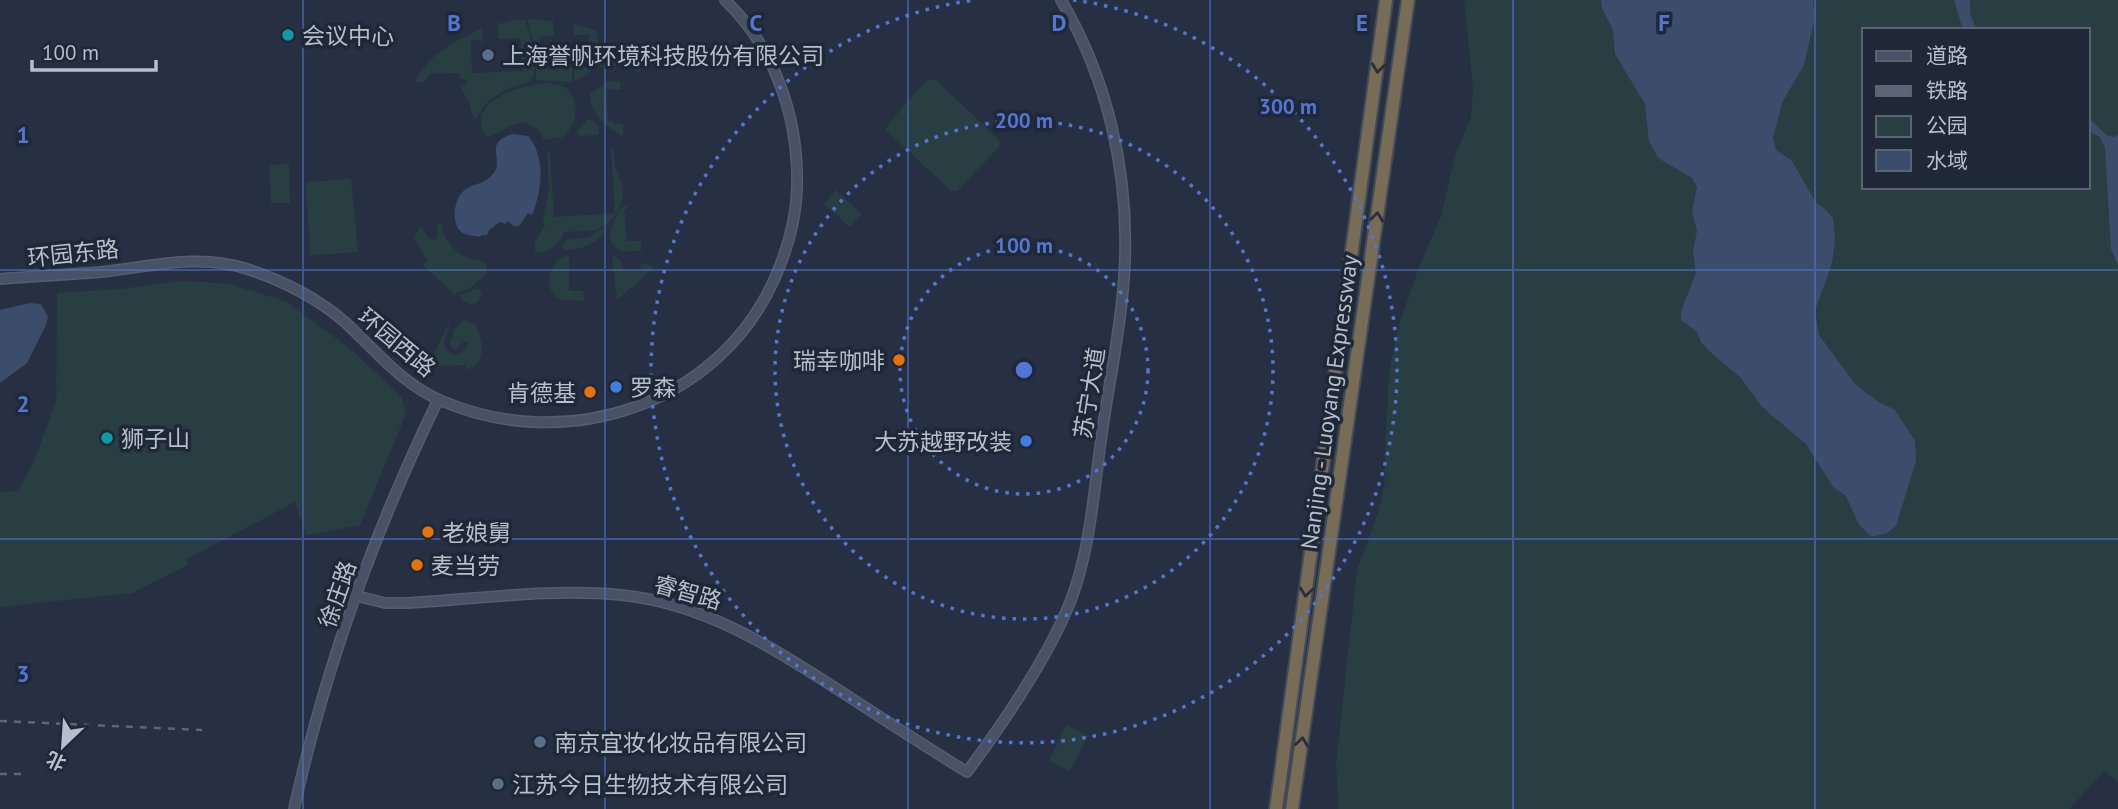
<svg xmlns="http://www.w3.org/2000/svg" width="2118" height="809" font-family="'PT Sans','Noto Sans SC',sans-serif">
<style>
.green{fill:#283e43;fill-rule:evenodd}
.water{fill:#3b4d6b}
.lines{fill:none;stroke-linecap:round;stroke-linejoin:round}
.secondary-casing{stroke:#555e6c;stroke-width:12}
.highway-casing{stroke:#424b59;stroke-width:16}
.secondary{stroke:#485165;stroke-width:9}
.highway{stroke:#786c57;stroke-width:12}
.rail{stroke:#5c6678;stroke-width:2.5;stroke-dasharray:7 7;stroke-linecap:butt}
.oneway{stroke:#282f3a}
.grid{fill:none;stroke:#5375d4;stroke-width:2;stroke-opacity:0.55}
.ring{fill:none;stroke:#5375d4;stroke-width:3.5;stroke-dasharray:3.5 7}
.culture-dot{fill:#0f9aa8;stroke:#1f2837;stroke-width:2.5}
.service-dot{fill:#5c6f8a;stroke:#1f2837;stroke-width:2.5}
.food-dot{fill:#e8710a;stroke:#1f2837;stroke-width:2.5}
.shop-dot{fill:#3f7fe0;stroke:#1f2837;stroke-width:2.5}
.labels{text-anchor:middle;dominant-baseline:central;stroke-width:7;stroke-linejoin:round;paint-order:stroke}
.poi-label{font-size:23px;fill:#b7becc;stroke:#1f2837;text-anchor:start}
.street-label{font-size:23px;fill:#b7becc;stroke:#1f2837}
.grid-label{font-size:23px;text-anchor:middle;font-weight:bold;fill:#5375d4;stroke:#1f2837;stroke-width:7;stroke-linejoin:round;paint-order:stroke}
.centre{fill:#5375d4;stroke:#1f2837;stroke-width:3.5}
.ring-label{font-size:21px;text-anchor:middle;font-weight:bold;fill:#5375d4;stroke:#1f2837;stroke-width:7;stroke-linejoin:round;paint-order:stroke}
</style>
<rect width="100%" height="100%" fill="#263042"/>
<!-- green -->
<g class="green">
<path d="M 1464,0 L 2118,0 L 2118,783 L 2105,771 L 2069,809 L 1339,809 L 1336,765 L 1357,570 L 1379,510 L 1384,486 L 1389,372 L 1400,322 L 1418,270 L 1441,216 L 1456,153 L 1471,117 L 1473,89 ZM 1864,30 L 2088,30 L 2088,187 L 1864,187 Z"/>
<path d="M 527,19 L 553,21 L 554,36 L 540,37 L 540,48 L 535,48 Z"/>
<path d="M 514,20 L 525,20 C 529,31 542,75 528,82 C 524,85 517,85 512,87 C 497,93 483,103 477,119 L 473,118 L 470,105 L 460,85 L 467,85 L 467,79 L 460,79 L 459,73 L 429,74 L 425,82 L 415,82 C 427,55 456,40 482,29 L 483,40 L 471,41 L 472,73 L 522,71 L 520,38 L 499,39 L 498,24 Z"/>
<path d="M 573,24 L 595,30 C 603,51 598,73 575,81 L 574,68 L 591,67 L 589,35 L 574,35 Z"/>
<path d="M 626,47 L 642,61 L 642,67 L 639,73 L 636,73 L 635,65 L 600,67 L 599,65 L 610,54 Z"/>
<path d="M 536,59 L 541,59 L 542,69 L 572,68 L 572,82 L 536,80 Z"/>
<path d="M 933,79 L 937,81 L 1000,141 L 999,147 L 957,191 L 950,190 L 886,130 L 888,124 L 927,80 Z"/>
<path d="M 620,81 L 621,89 L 606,90 L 608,121 L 613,121 L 614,124 L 623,123 L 623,137 C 607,125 591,118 590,94 L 607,82 Z"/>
<path d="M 547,83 L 565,87 C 581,103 578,123 563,137 L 544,140 C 530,109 508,127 488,138 C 461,103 521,84 547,83 Z"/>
<path d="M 589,119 L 598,125 L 599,135 L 579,136 L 577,132 Z"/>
<path d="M 611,149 L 614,149 C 614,170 618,169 622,187 C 626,202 613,224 598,229 C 588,232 575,231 564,232 C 560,245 549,254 535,252 L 535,242 L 545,226 L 543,222 L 549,187 L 547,152 L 550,152 L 554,217 L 615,213 Z"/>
<path d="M 289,164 L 290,203 L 271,203 L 269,165 Z"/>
<path d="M 351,179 L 358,252 L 310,255 L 306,182 Z"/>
<path d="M 836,190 L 862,214 L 850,227 L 824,204 Z"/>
<path d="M 627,205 L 627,209 L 624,210 L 627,241 L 641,241 L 641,251 C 636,251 629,252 623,251 C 600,246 614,217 623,206 Z"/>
<path d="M 438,224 L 441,224 C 444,240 453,251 468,258 C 473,260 480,259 484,263 C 488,266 487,268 487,273 L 470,288 L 454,294 L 423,265 L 428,261 L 414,238 L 421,226 L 428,238 L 435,240 L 437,237 Z"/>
<path d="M 604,228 L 606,229 C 598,244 580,250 564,250 L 563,244 L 566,240 L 589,237 Z"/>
<path d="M 569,255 L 569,291 L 583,291 L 584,301 L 560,300 C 541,288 548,261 569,255 Z"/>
<path d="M 612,255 C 619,257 623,265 625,271 L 641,270 L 641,263 L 647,264 L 654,268 L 617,300 Z"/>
<path d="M 181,281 L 230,284 L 285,301 L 348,347 L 402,397 L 406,414 L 360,525 L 306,535 L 295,502 L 187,559 L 188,565 L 132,593 L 0,607 L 0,492 L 18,491 L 34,462 L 56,401 L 57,293 L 120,289 Z"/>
<path d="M 478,288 L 482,293 L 478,302 L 470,305 L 461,299 L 460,296 Z"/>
<path d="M 464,320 L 475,324 C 483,342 489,361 466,370 L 465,365 L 428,366 L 448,325 L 450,325 L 444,340 L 444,348 L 451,354 L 457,355 L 467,348 L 468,342 L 463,342 L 456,350 L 449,346 L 455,328 Z"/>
<path d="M 1066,725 L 1088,735 L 1070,771 L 1049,761 Z"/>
</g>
<!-- water -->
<g class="water">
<path d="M 1601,0 L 1813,0 L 1815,17 L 1804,65 L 1782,103 L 1773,138 L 1776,150 L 1792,161 L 1816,203 L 1825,209 L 1833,218 L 1835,240 L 1832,263 L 1815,311 L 1819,335 L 1855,384 L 1877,401 L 1895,410 L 1915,441 L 1916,461 L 1896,526 L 1887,533 L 1871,537 L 1858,523 L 1846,496 L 1833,487 L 1806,444 L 1762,407 L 1741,378 L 1709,351 L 1701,342 L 1697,332 L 1681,320 L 1681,311 L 1696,273 L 1693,251 L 1697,231 L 1692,211 L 1697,187 L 1692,178 L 1658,158 L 1649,141 L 1645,104 L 1615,54 L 1613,30 L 1602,8 Z"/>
<path d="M 1954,0 L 1970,0 L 1970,14 L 1977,30 L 1963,30 Z"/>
<path d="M 2088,117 L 2106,135 L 2113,137 L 2118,135 L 2118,265 L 2111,249 L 2105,148 L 2100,137 L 2088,131 Z"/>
<path d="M 512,134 L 528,136 C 546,156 542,191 532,215 L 528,213 L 519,226 L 514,226 L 507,221 L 506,224 L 500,222 L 489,230 L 487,235 L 482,235 L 479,237 C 474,235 468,236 463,233 C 450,226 453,197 466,189 C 475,183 486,184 494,173 C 504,157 483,144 512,134 Z"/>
<path d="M 30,303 L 41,304 L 48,317 L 46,325 L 27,363 L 0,383 L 0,310 Z"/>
</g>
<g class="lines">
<!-- secondary casing -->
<g class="secondary-casing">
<g id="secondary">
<path d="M 0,279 C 33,276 67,275 101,272 C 151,267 197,253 247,269 C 282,280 319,299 346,323 C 376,351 403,385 442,401 C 566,454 717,406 774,280 C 787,251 796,221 797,188 C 799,120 776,49 725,0"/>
<path d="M 357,596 L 385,603 L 409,603 C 479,599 551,588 621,595 C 703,603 770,646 837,689 C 880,717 923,745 967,772 C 1004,722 1048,658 1071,600 C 1091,547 1094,488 1102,433 C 1110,376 1123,318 1125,259 C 1128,169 1107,78 1061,0"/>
<path d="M 294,809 C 325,668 375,530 438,400"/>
</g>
</g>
<!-- highway casing -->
<g class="highway-casing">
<g id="highway">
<path d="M 1276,809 L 1386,0"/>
<path d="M 1292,809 L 1408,0"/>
</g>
</g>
<!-- secondary -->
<use href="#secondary" class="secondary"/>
<!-- highway -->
<use href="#highway" class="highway"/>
<!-- rail -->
<g class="rail">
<path d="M 0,721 L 202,730"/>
<path d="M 0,774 L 24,774"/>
</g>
</g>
<!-- one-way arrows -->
<defs><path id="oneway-chevron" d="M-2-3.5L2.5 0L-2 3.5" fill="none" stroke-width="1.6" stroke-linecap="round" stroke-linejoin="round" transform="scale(1.75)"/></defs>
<g class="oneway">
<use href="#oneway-chevron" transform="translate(1378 68) rotate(97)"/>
<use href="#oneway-chevron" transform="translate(1377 217) rotate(-82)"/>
<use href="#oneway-chevron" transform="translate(1306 592) rotate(97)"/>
<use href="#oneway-chevron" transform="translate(1302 742) rotate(-82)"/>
</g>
<!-- grid -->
<path class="grid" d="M 303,0 L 303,809M 605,0 L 605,809M 908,0 L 908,809M 1210,0 L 1210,809M 1513,0 L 1513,809M 1815,0 L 1815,809M 0,270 L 2118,270M 0,539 L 2118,539"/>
<!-- distance rings -->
<g class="ring">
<circle cx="1024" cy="370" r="124"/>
<circle cx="1024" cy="370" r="249"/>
<path d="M1073 0A373 373 0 1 1 975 0"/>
</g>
<!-- markers -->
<g class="culture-dot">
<circle cx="288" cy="35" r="7"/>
<circle cx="107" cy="438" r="7"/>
</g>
<g class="service-dot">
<circle cx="488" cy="55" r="7"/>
<circle cx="540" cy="742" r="7"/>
<circle cx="498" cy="784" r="7"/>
</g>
<g class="food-dot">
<circle cx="899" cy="360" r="7"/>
<circle cx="590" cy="392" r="7"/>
<circle cx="428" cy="532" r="7"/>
<circle cx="417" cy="565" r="7"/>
</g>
<g class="shop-dot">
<circle cx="616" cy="387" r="7"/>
<circle cx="1026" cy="441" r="7"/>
</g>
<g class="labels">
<!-- poi labels -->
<g class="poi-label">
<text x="302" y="35">会议中心</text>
<text x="502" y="55">上海誉帆环境科技股份有限公司</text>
<text x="885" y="360" text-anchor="end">瑞幸咖啡</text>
<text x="630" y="387">罗森</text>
<text x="576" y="392" text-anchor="end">肯德基</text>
<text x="121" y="438">狮子山</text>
<text x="1012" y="441" text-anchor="end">大苏越野改装</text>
<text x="442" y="532">老娘舅</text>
<text x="431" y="565">麦当劳</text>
<text x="554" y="742">南京宜妆化妆品有限公司</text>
<text x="512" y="784">江苏今日生物技术有限公司</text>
</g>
<!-- street labels -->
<g class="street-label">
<text transform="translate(73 253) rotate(-6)">环园东路</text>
<text transform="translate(397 342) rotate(40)">环园西路</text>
<text transform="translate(1089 393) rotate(-81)">苏宁大道</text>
<text transform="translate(1329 402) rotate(-82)">Nanjing - Luoyang Expressway</text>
<text transform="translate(688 592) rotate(16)">睿智路</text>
<text transform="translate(337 594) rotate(-71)">徐庄路</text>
</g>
</g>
<g class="grid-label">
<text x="454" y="31">B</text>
<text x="756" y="31">C</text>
<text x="1059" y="31">D</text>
<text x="1362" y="31">E</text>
<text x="1664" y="31">F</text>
<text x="23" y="143">1</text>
<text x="23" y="412">2</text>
<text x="23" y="682">3</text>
</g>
<circle cx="1024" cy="370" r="10" class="centre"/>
<g class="ring-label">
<text x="1288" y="114">300 m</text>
<text x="1024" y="128">200 m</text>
<text x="1024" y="253">100 m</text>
</g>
<!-- legend -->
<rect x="1862" y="28" width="228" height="161" fill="#1f2837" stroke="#5c6473" stroke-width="2"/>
<rect x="1876" y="51" width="35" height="10" fill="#485165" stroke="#5c6473" stroke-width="2"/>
<text x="1926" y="63" font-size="21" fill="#b7becc">道路</text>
<rect x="1876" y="86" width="35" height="10" fill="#5c6678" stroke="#5c6473" stroke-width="2"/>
<text x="1926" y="98" font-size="21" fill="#b7becc">铁路</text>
<rect x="1876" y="116" width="35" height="21" fill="#283e43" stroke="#5c6473" stroke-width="2"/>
<text x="1926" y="133" font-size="21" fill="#b7becc">公园</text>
<rect x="1876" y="150" width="35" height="21" fill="#3b4d6b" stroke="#5c6473" stroke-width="2"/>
<text x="1926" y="168" font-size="21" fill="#b7becc">水域</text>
<!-- north arrow -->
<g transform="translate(63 746) rotate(205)" stroke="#1f2837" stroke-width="5" paint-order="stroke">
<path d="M0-5L12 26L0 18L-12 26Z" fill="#b7becc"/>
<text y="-10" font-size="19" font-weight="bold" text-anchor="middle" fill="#b7becc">北</text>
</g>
<!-- scale -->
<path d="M32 60v10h124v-10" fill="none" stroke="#b7becc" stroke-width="3.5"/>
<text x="42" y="60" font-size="21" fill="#b7becc" stroke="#1f2837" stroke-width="5" paint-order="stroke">100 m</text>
</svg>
